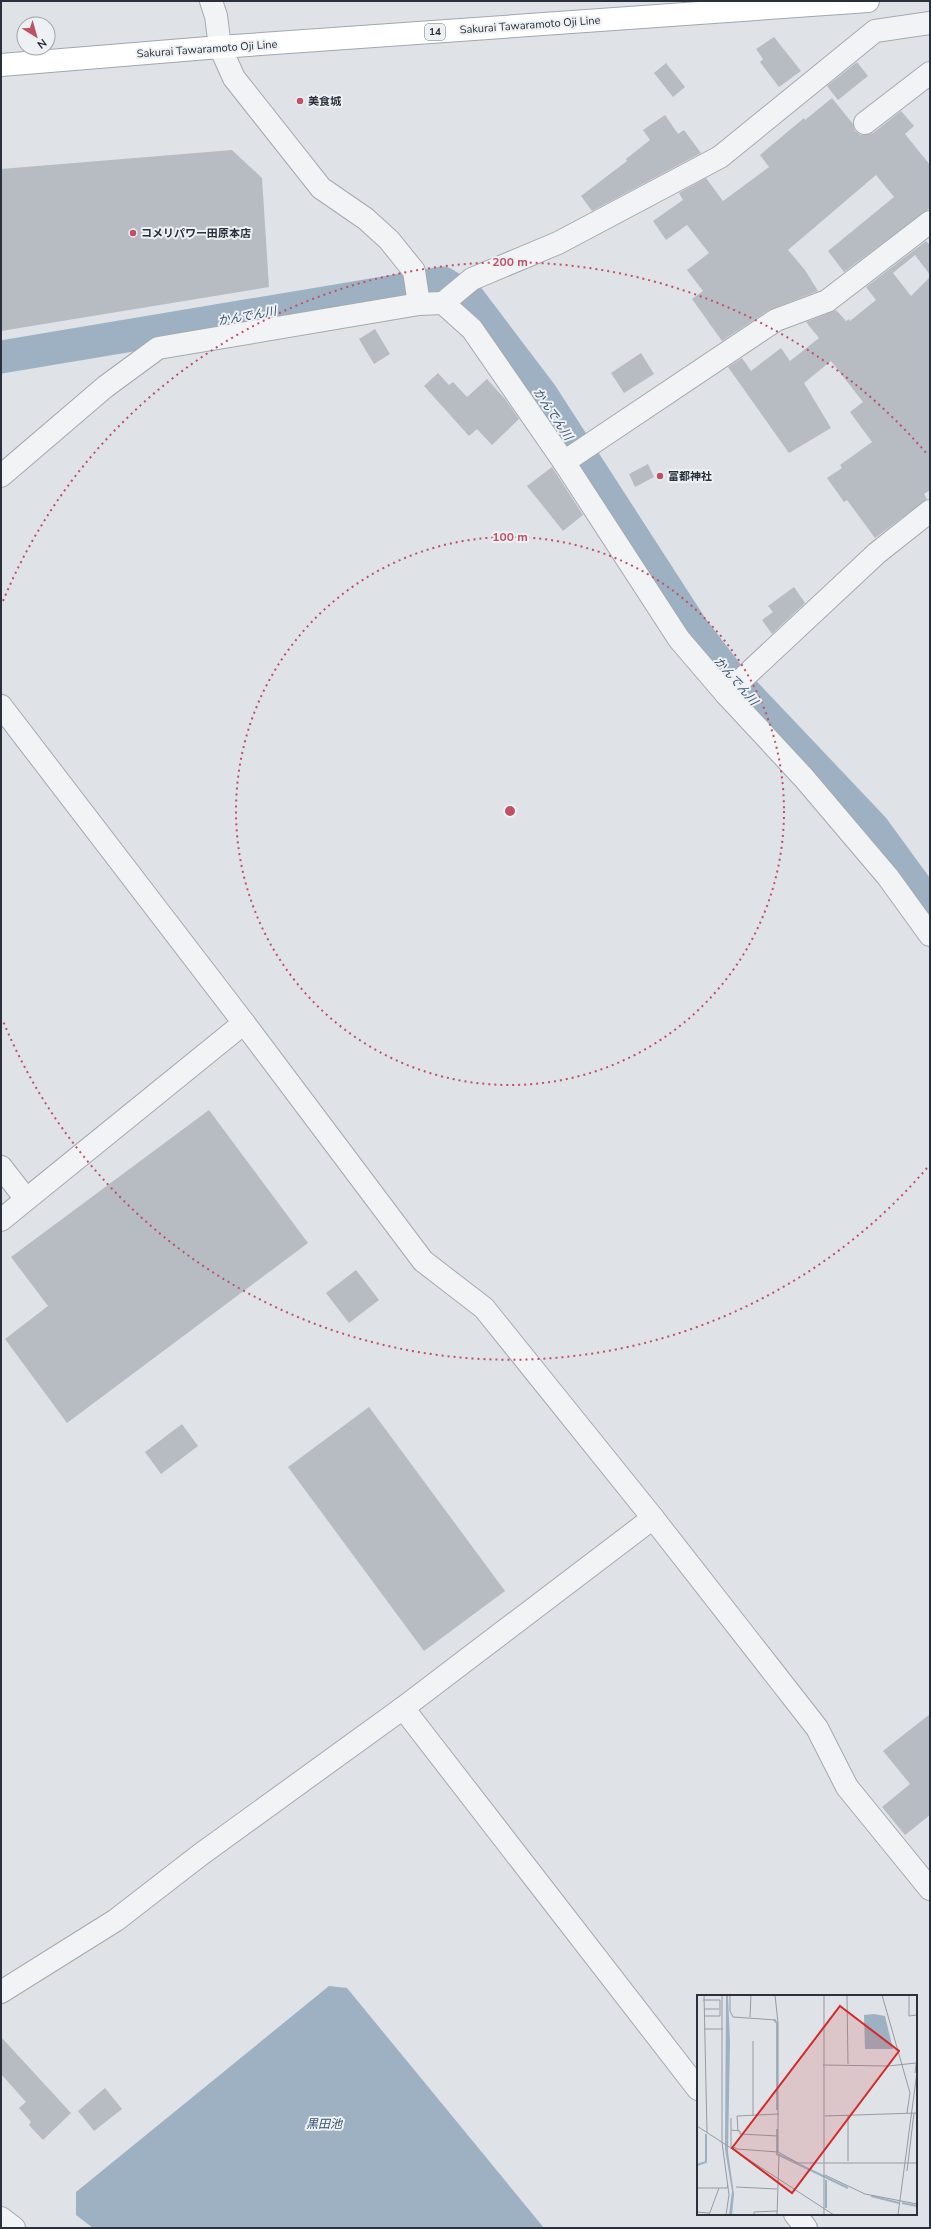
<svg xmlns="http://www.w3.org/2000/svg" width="931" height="2229" font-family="'Nunito Sans','Noto Sans JP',sans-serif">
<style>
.water{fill:#9db1c3}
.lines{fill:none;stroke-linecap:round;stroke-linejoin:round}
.river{stroke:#9db1c3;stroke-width:33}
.building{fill:#b7bcc3}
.minor-casing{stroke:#a5a9b0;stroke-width:24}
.major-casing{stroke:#a0a7b1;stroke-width:24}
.minor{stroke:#f1f3f5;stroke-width:22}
.major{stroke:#fff;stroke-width:22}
.ring{fill:none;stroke:#c05065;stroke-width:2;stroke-dasharray:2 4}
.poi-dot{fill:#c05065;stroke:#eef1f4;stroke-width:1.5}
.labels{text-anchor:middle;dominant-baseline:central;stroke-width:4;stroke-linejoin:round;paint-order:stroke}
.shield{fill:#eef1f4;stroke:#656b73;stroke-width:1}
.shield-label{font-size:10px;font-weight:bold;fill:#2a313c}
.street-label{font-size:11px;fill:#2a313c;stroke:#eef1f4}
.poi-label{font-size:11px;font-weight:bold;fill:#2a313c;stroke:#eef1f4;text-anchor:start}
.water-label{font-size:12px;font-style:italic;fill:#38516c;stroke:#eef1f4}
.inset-river{fill:none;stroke:#9db1c3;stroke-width:2}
.inset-road{fill:none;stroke:#979ba3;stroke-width:1}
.view{fill:#d62828;fill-opacity:0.15;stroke:#d62828;stroke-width:2}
.inset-edge{fill:none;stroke:#2a313c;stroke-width:2}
.centre{fill:#c05065;stroke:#eef1f4;stroke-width:2}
.ring-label{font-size:12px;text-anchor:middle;font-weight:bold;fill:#c05065;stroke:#eef1f4;stroke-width:4;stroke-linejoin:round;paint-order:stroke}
</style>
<rect width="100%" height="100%" fill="#dfe2e7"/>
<!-- water -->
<path class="water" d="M 329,1986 L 347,1988 L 544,2228 L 93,2228 L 76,2215 L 76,2192 Z"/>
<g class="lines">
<!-- river -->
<path class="river" d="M 1,357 L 443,283 L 469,299 L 541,394 L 692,628 L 728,675 L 873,828 L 930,906"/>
</g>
<!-- building -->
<g class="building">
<path d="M 774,37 L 801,71 L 779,87 L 760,62 L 763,59 L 756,49 Z"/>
<path d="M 857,62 L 868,76 L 838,100 L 827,86 Z"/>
<path d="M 666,63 L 685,87 L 673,97 L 654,73 Z"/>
<path d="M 832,98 L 853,124 L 855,131 L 861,135 L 873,133 L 901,111 L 914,126 L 905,134 L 930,165 L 930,208 L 844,272 L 828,251 L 894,197 L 876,175 L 788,250 L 805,270 L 818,291 L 769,310 L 722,341 L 692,299 L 703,291 L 687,270 L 709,253 L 687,225 L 666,240 L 653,221 L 683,200 L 679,193 L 706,178 L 723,201 L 769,167 L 760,155 L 804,118 L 805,120 Z"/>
<path d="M 665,115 L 678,134 L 684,130 L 701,153 L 592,211 L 581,196 L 627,161 L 626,159 L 650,140 L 643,130 Z"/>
<path d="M 232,150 L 262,178 L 269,287 L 1,331 L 1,169 Z"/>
<path d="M 926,241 L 930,245 L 930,275 L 915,255 L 893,273 L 911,296 L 930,277 L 930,490 L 924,494 L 927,499 L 875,538 L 847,500 L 844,502 L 827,478 L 842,468 L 840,465 L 872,442 L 850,412 L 863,402 L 831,361 L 804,383 L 831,428 L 789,453 L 728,367 L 742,358 L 751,371 L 781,348 L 790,361 L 819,338 L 806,322 L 836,310 L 846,321 L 849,319 L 850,321 L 876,300 L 866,287 Z"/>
<path d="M 375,329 L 390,354 L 374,364 L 359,339 Z"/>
<path d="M 641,353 L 654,374 L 624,393 L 611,373 Z"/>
<path d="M 438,373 L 449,385 L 453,382 L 467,397 L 487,379 L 505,399 L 519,419 L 492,445 L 477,429 L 469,436 L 424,386 Z"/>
<path d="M 648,464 L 654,477 L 635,487 L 629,474 Z"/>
<path d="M 552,467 L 583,515 L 563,531 L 527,486 Z"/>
<path d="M 794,587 L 805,603 L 772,634 L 762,620 L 773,612 L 768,606 Z"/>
<path d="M 209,1110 L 308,1243 L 67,1423 L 5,1339 L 48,1306 L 11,1257 Z"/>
<path d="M 356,1270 L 379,1300 L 349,1323 L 326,1293 Z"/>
<path d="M 369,1407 L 505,1591 L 424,1651 L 288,1467 Z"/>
<path d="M 182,1424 L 198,1446 L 161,1474 L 145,1452 Z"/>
<path d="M 930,1714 L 930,1815 L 905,1835 L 882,1807 L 910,1784 L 883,1751 Z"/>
<path d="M 1,2037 L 71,2113 L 43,2140 L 29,2125 L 31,2122 L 19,2108 L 26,2102 L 1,2074 Z"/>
<path d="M 105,2088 L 122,2109 L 94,2131 L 78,2111 Z"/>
</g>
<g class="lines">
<!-- minor casing -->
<g class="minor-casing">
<g id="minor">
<path d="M 211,1 L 216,16 L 220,47 L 234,78 L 321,188 L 366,219 L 389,240 L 414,271 L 419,304"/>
<path d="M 865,123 L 930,73"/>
<path d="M 443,303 L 472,279 L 558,243 L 720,157 L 875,31 L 930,23"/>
<path d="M 564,462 L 776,320 L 827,301 L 930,222"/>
<path d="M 1,476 L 105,387 L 158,348 L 419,304 L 443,303 L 472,329 L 564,462 L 679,639 L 726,694 L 804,778 L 888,877 L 930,935"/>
<path d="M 726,694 L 877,553 L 930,511"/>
<path d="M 1,706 L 244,1023 L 423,1261 L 484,1308 L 653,1518 L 817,1728 L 847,1787 L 930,1889"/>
<path d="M 1,1167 L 26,1199"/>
<path d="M 1,1220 L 244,1023"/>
<path d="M 403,1708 L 698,2089"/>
<path d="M 1,1992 L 116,1920 L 200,1855 L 403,1708 L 653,1518"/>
<path d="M 795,2214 L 806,2228"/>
<path d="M 1,2218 L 14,2228"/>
</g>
</g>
<!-- major casing -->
<g class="major-casing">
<path id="major" d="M 1,65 L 220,47 L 868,1"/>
</g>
<!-- minor -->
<use href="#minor" class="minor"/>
<!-- major -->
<use href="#major" class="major"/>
</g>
<!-- distance rings -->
<g class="ring">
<circle cx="510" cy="811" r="274"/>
<path d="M927 1168A549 549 0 0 1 3 1021M3 601A549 549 0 0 1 927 454"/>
</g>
<!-- markers -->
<g class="poi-dot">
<circle cx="300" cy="101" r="4"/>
<circle cx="133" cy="233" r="4"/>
<circle cx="660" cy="476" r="4"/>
</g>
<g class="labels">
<!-- shield labels -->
<rect class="shield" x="425" y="24" width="20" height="16" rx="3"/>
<g class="shield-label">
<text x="435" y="32">14</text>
</g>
<!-- street labels -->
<g class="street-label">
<text transform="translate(530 25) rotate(-4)">Sakurai Tawaramoto Oji Line</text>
<text transform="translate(207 49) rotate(-4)">Sakurai Tawaramoto Oji Line</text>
</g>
<!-- poi labels -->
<g class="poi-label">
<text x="308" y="101">美食城</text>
<text x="141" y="233">コメリパワー田原本店</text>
<text x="668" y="476">富都神社</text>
</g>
<!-- water labels -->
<g class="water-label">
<text transform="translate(247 316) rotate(-10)">かんでん川</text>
<text transform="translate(553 414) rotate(56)">かんでん川</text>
<text transform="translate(736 681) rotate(49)">かんでん川</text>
<text x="324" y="2124">黒田池</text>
</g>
</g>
<!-- overview -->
<g transform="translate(697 1995)">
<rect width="220" height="220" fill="#dfe2e7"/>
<path d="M 29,0 L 31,0 L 33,47 L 31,157 L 37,199 L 35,220 L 32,220 L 35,196 L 28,154 ZM 177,19 L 188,21 L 196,54 L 168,54 L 167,20 Z" fill="#9db1c3"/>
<path class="inset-river" d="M 77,25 L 80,28 L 80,115M 80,134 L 80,159 L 151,193M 0,170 L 9,167 L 9,139M 174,201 L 202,208M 205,208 L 220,211M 129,213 L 129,185"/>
<path class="inset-road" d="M 7,0 L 10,137M 25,0 L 25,147 L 32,200 L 29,220M 33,0 L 33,16 L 36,22 L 79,25M 78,0 L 81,28 L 81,157M 127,0 L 127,220M 150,0 L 151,69M 185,0 L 213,98 L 210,118M 212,0 L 212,21 L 220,20M 6,5 L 23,5 L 23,21 L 7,21M 7,14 L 22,14M 53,22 L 54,0M 7,34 L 26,34M 56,46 L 56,121M 126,70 L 191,71 L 219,68M 218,78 L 220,63M 151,120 L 151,166M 128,121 L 220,118M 0,131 L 137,220M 34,135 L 43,136 L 43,139 L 81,141M 41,136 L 40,121 L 82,119M 35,151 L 40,154 L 81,157 L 101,168 L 220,168M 34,153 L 34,123M 210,176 L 217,118M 128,180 L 168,199 L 220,209M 39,192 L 80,194M 0,193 L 30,193 L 31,190M 0,217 L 12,218M 12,220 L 22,193M 57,220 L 57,217 L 80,216M 80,220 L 82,159M 201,220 L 220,77"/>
<path class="view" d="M 143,11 L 202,56 L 95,198 L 35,153 Z"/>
<rect width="220" height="220" class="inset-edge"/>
</g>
<circle cx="510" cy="811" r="6" class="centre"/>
<g class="ring-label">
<text x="510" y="266">200 m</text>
<text x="510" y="541">100 m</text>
</g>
<!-- border -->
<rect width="931" height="2229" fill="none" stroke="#2a313c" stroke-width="4"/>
<!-- north arrow -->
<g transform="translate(36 36) rotate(143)"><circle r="19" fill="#eef1f4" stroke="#a0a4aa"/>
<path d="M0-3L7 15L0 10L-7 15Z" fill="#c05065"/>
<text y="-6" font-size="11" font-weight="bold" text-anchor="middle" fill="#2a313c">N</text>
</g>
</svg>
